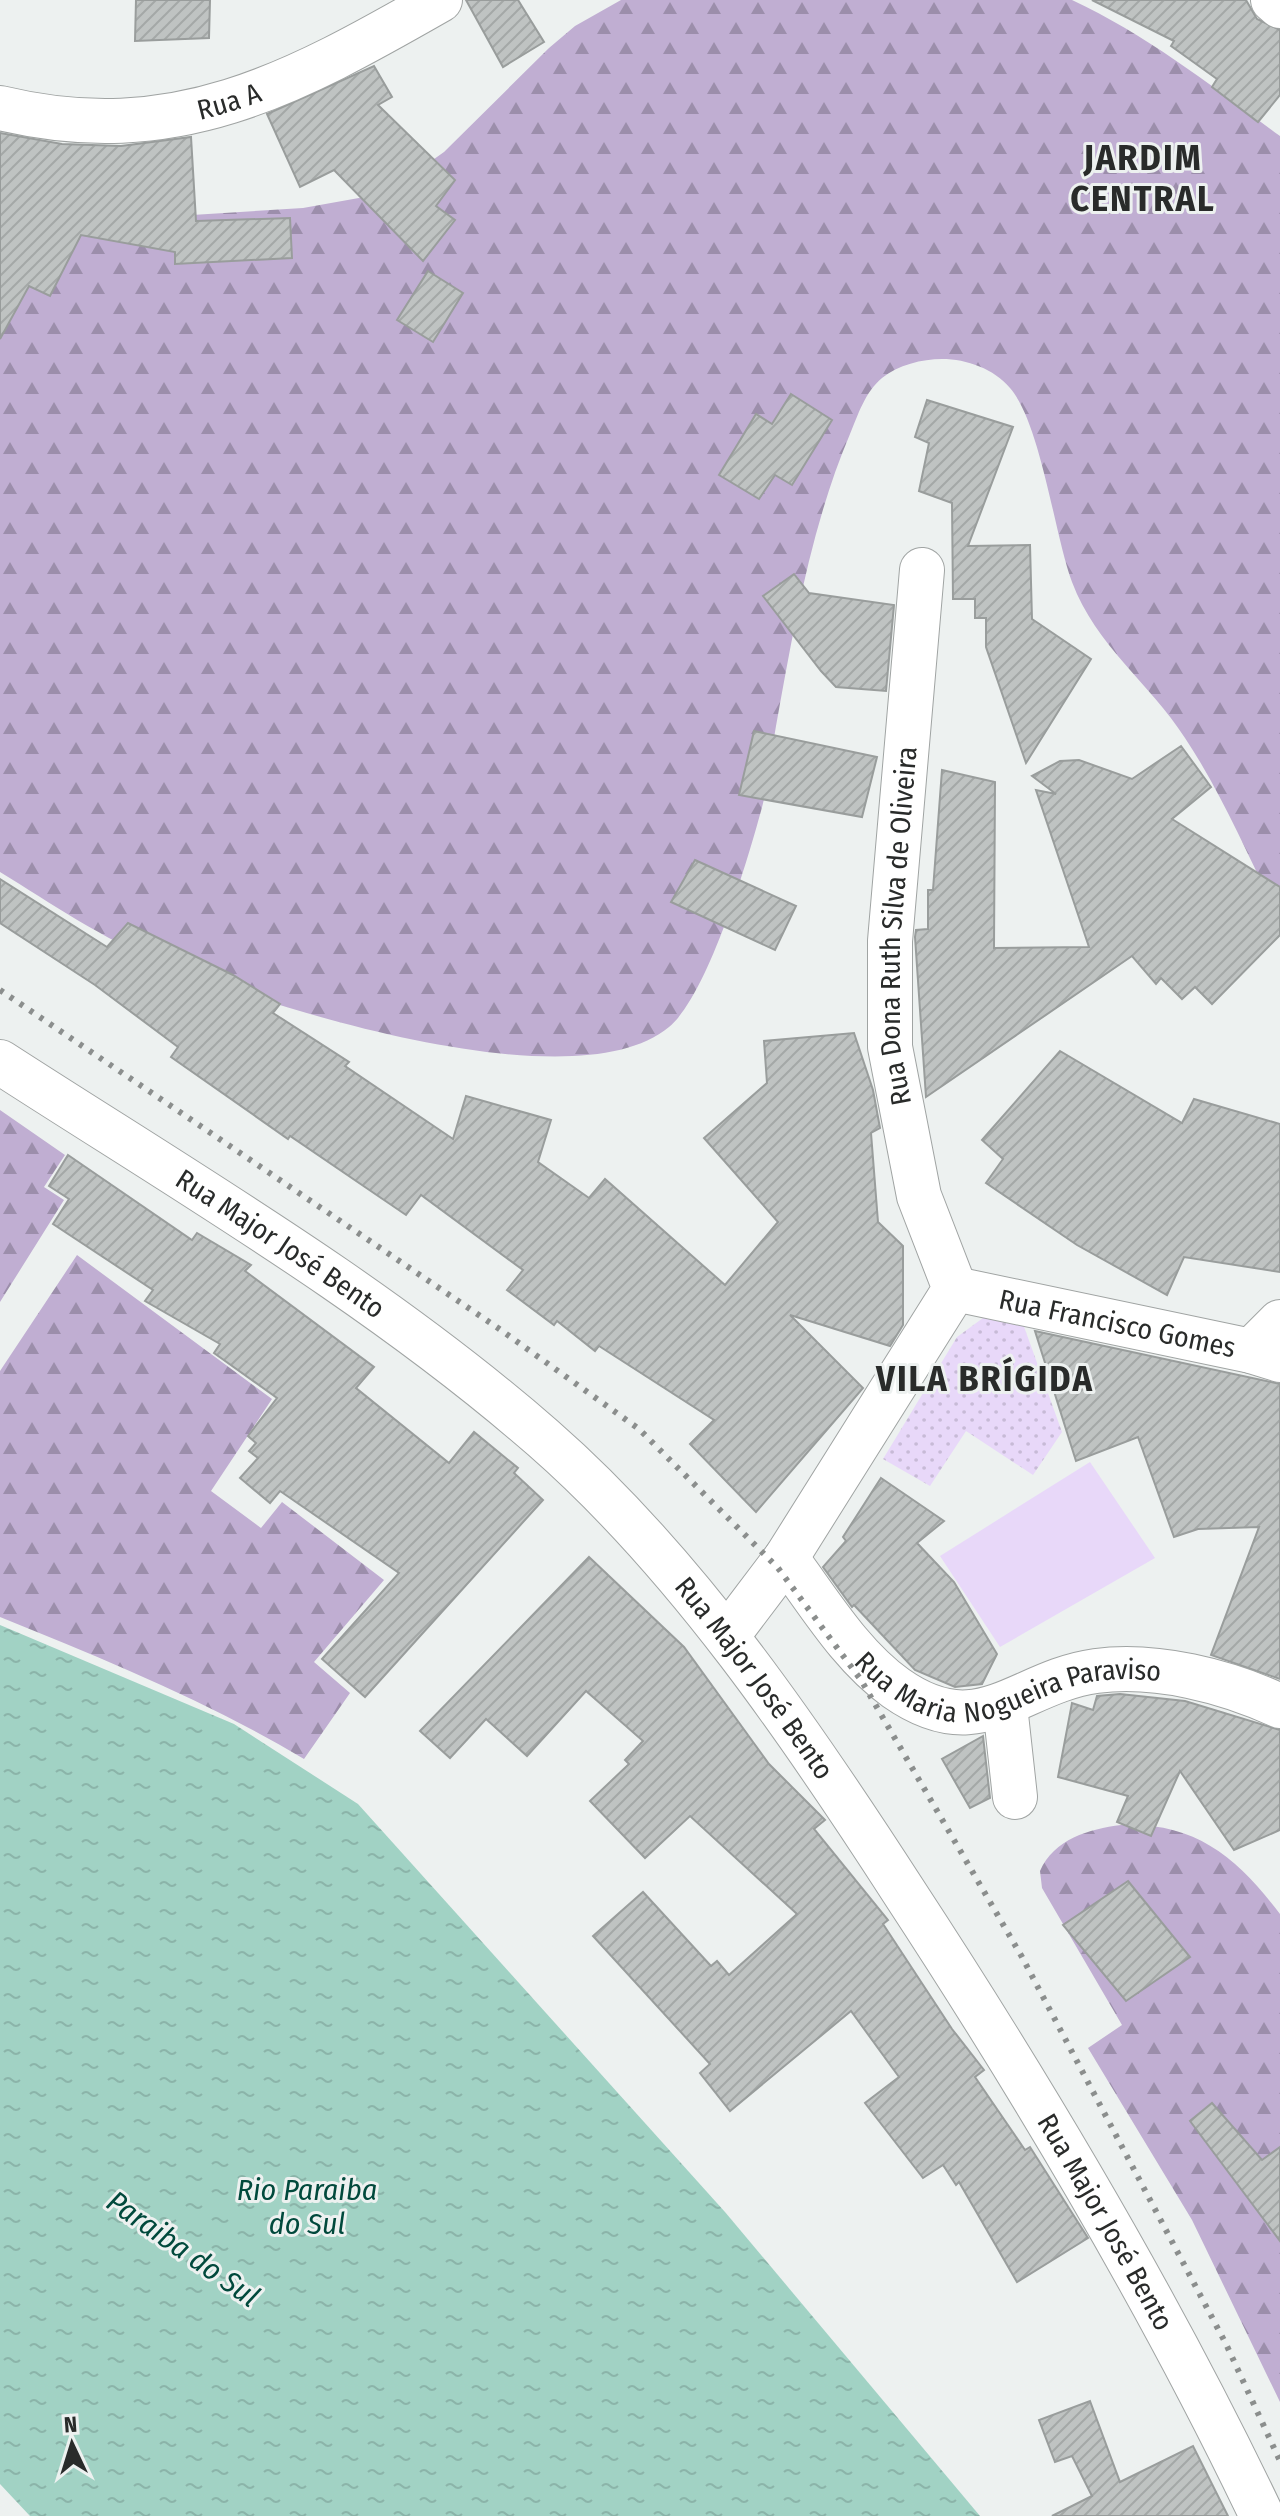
<svg xmlns="http://www.w3.org/2000/svg" width="1280" height="2516" font-family="'Fira Sans Condensed',sans-serif">
<style>
.green{fill:#e8d8f9}
.forest{fill:url(#forest-firs)}
.park{fill:url(#park-dots)}
.water{fill:url(#water-ripples)}
.building{fill:url(#building-hatch);stroke:#999d9c;stroke-width:2}
.lines{fill:none;stroke-linecap:round;stroke-linejoin:round}
.minor-casing{stroke:#a0a4a3;stroke-width:46}
.tertiary-casing{stroke:#a0a4a3;stroke-width:46}
.minor{stroke:#fff;stroke-width:44}
.tertiary{stroke:#fff;stroke-width:44}
.rail{stroke:#8b8e8d;stroke-width:6;stroke-dasharray:4 8;stroke-linecap:butt}
.labels{text-anchor:middle;dominant-baseline:central;stroke-width:6;stroke-linejoin:round;paint-order:stroke}
.street-label{font-size:28px;fill:#292b2a;stroke:#edf1f0}
.water-label{font-size:30px;font-style:italic;fill:#01493c;stroke:#edf1f0}
.district-label{font-size:36px;font-weight:bold;letter-spacing:2px;fill:#292b2a;stroke:#edf1f0}
</style>
<defs>
<pattern id="forest-firs" width="22" height="20" patternUnits="userSpaceOnUse" patternTransform="scale(2)"><rect width="22" height="20" fill="#c0aed2"/><path d="M5 1l3.5 6h-7zM16 11l3.5 6h-7z" fill="#9c8eab"/></pattern>
<pattern id="park-dots" width="8" height="8" patternUnits="userSpaceOnUse" patternTransform="scale(2)"><rect width="8" height="8" fill="#e8d8f9"/><path d="M2 2h.1M6 6h.1" fill="none" stroke="#c7bad6" stroke-width="1.8" stroke-linecap="round"/></pattern>
<pattern id="water-ripples" width="26" height="14" patternUnits="userSpaceOnUse" patternTransform="scale(2)"><rect width="26" height="14" fill="#a1d2c4"/><path d="M2 4q2-2 4 0t4 0M15 11q2-2 4 0t4 0" fill="none" stroke="#8bb4a9"/></pattern>
<pattern id="building-hatch" width="6" height="6" patternUnits="userSpaceOnUse" patternTransform="scale(2)"><rect width="6" height="6" fill="#bfc3c2"/><path d="M-1 1l2-2M0 6l6-6M5 7l2-2" fill="none" stroke="#a4a8a7"/></pattern>
</defs>
<rect width="100%" height="100%" fill="#edf1f0"/>
<!-- green -->
<path class="green" d="M 1090,1462 L 1155,1558 L 1000,1647 L 940,1556 Z"/>
<!-- forest -->
<g class="forest">
<path d="M 621,0 L 1072,0 C 1147,35 1213,87 1280,136 L 1280,919 C 1249,859 1223,795 1185,738 C 1149,682 1096,646 1072,582 C 1054,533 1041,424 1010,388 C 994,369 967,359 942,359 C 922,359 898,365 882,378 C 865,392 858,415 850,434 C 811,526 794,627 776,726 C 771,754 769,783 761,811 C 747,862 708,995 669,1027 C 575,1106 263,1006 160,962 C 103,939 52,904 0,872 L 0,197 L 176,216 L 303,208 L 370,196 L 396,186 L 444,152 L 549,48 L 575,26 Z"/>
<path d="M 0,1110 L 65,1155 L 44,1187 L 64,1200 L 0,1302 Z"/>
<path d="M 77,1255 L 272,1399 L 211,1491 L 261,1528 L 282,1502 L 384,1580 L 314,1662 L 350,1693 L 304,1759 C 207,1701 104,1659 0,1617 L 0,1371 Z"/>
<path d="M 1121,1825 C 1195,1822 1237,1857 1280,1914 L 1280,2402 L 1192,2220 L 1088,2048 L 1122,2025 L 1042,1888 L 1040,1871 C 1054,1839 1089,1829 1121,1825 Z"/>
</g>
<!-- park -->
<path class="park" d="M 1018,1310 L 1062,1432 L 1033,1475 L 966,1431 L 930,1486 L 883,1459 L 957,1337 L 983,1318 Z"/>
<!-- water -->
<path class="water" d="M 0,1625 L 234,1724 L 358,1804 L 725,2212 L 980,2516 L 30,2516 L 0,2484 Z"/>
<!-- building -->
<g class="building">
<path d="M 136,0 L 210,0 L 209,38 L 135,41 Z"/>
<path d="M 466,0 L 518,0 L 544,42 L 503,67 Z"/>
<path d="M 1092,0 L 1246,0 L 1257,19 L 1280,30 L 1280,95 L 1258,122 L 1212,87 L 1217,79 L 1171,46 L 1174,41 Z"/>
<path d="M 374,66 L 392,97 L 378,105 L 455,180 L 436,206 L 455,220 L 423,261 L 334,170 L 300,187 L 267,114 Z"/>
<path d="M 0,133 L 62,144 L 121,146 L 191,137 L 196,221 L 290,218 L 292,258 L 175,264 L 175,252 L 81,235 L 50,296 L 29,286 L 0,339 Z"/>
<path d="M 428,271 L 463,293 L 433,342 L 397,320 Z"/>
<path d="M 791,394 L 832,420 L 792,485 L 775,475 L 759,499 L 719,475 L 756,414 L 772,424 Z"/>
<path d="M 927,400 L 1013,427 L 968,546 L 1030,545 L 1032,619 L 1091,659 L 1026,763 L 986,647 L 986,618 L 975,618 L 975,599 L 953,599 L 952,503 L 919,491 L 929,443 L 915,437 Z"/>
<path d="M 794,574 L 809,593 L 894,605 L 886,691 L 836,687 L 821,671 L 763,596 Z"/>
<path d="M 754,731 L 877,757 L 862,817 L 739,795 Z"/>
<path d="M 1181,746 L 1211,787 L 1172,819 L 1280,887 L 1280,935 L 1212,1004 L 1195,987 L 1182,999 L 1161,978 L 1156,984 L 1132,956 L 926,1097 L 915,937 L 916,930 L 928,929 L 928,890 L 933,890 L 942,770 L 995,782 L 994,948 L 1089,947 L 1036,790 L 1056,794 L 1032,776 L 1060,761 L 1079,760 L 1132,779 Z"/>
<path d="M 695,860 L 796,906 L 775,950 L 671,902 Z"/>
<path d="M 0,879 L 107,947 L 128,923 L 233,975 L 280,1004 L 273,1013 L 349,1062 L 345,1066 L 453,1139 L 466,1096 L 551,1120 L 538,1162 L 589,1198 L 605,1179 L 725,1285 L 778,1222 L 704,1138 L 767,1083 L 764,1041 L 854,1033 L 873,1090 L 880,1128 L 871,1133 L 878,1222 L 903,1246 L 903,1325 L 890,1346 L 790,1315 L 863,1388 L 756,1512 L 690,1444 L 714,1420 L 599,1346 L 595,1351 L 557,1321 L 554,1325 L 507,1290 L 523,1270 L 421,1195 L 406,1215 L 290,1136 L 288,1139 L 171,1057 L 178,1047 L 95,985 L 0,923 Z"/>
<path d="M 1060,1051 L 1182,1123 L 1194,1099 L 1280,1124 L 1280,1272 L 1184,1257 L 1167,1295 L 1077,1245 L 986,1183 L 1003,1159 L 982,1140 Z"/>
<path d="M 68,1155 L 192,1240 L 197,1233 L 251,1265 L 245,1271 L 374,1367 L 356,1388 L 449,1463 L 474,1432 L 518,1468 L 514,1473 L 543,1500 L 365,1697 L 322,1659 L 399,1573 L 280,1491 L 270,1503 L 240,1478 L 258,1458 L 249,1451 L 256,1443 L 248,1436 L 277,1398 L 214,1353 L 220,1344 L 145,1301 L 153,1290 L 53,1224 L 69,1199 L 49,1186 Z"/>
<path d="M 1035,1331 L 1280,1384 L 1280,1679 L 1211,1655 L 1259,1527 L 1198,1529 L 1174,1537 L 1138,1437 L 1076,1461 Z"/>
<path d="M 881,1478 L 944,1521 L 917,1543 L 954,1582 L 997,1654 L 982,1684 L 955,1687 L 915,1670 L 854,1605 L 852,1607 L 823,1567 L 846,1541 L 843,1537 Z"/>
<path d="M 589,1557 L 684,1647 L 769,1764 L 825,1820 L 814,1829 L 888,1920 L 883,1924 L 952,2029 L 984,2070 L 975,2077 L 1025,2150 L 1030,2147 L 1088,2238 L 1017,2282 L 959,2182 L 956,2185 L 943,2165 L 923,2178 L 865,2103 L 899,2077 L 851,2011 L 730,2111 L 700,2073 L 710,2064 L 593,1936 L 643,1892 L 711,1966 L 717,1961 L 729,1975 L 797,1914 L 690,1816 L 645,1858 L 590,1801 L 629,1764 L 625,1760 L 643,1741 L 586,1691 L 527,1756 L 486,1719 L 450,1758 L 420,1731 Z"/>
<path d="M 1120,1694 L 1185,1701 L 1280,1730 L 1280,1830 L 1234,1850 L 1180,1771 L 1151,1836 L 1117,1822 L 1128,1796 L 1058,1777 L 1072,1703 L 1093,1710 L 1097,1696 Z"/>
<path d="M 983,1736 L 990,1798 L 970,1808 L 942,1759 Z"/>
<path d="M 1128,1881 L 1190,1957 L 1126,2001 L 1063,1925 Z"/>
<path d="M 1212,2103 L 1262,2160 L 1280,2147 L 1280,2241 L 1190,2121 Z"/>
<path d="M 1090,2401 L 1120,2482 L 1193,2446 L 1228,2516 L 1052,2516 L 1092,2496 L 1072,2456 L 1055,2462 L 1039,2420 Z"/>
</g>
<g class="lines">
<!-- minor casing -->
<g class="minor-casing">
<g id="minor">
<path d="M 1273,0 L 1280,6"/>
<path id="s1" d="M 0,108 C 174,150 293,84 440,0"/>
<path id="s2" d="M 955,1289 L 1251,1351 L 1280,1360"/>
<path d="M 1251,1351 L 1280,1322"/>
<path id="s3" d="M 786,1558 C 819,1602 850,1655 896,1688 C 980,1747 1017,1682 1096,1671 C 1156,1663 1226,1681 1280,1706"/>
<path id="s4" d="M 727,1636 L 786,1558 L 955,1289 L 919,1196 L 890,1047 L 890,941 L 922,570"/>
<path d="M 1005,1706 L 1015,1797"/>
</g>
</g>
<!-- tertiary casing -->
<g class="tertiary-casing">
<g id="tertiary">
<path id="s5" d="M 0,1062 C 184,1181 377,1293 543,1438 C 685,1562 802,1734 904,1892 C 1035,2092 1159,2300 1262,2516"/>
</g>
</g>
<!-- minor -->
<use href="#minor" class="minor"/>
<!-- tertiary -->
<use href="#tertiary" class="tertiary"/>
<!-- rail -->
<path class="rail" d="M 0,990 L 498,1328 L 639,1429 L 778,1568 L 861,1680 L 1022,1957 L 1226,2344 L 1280,2461"/>
</g>
<g class="labels">
<!-- street labels -->
<g class="street-label">
<text stroke="none"><textPath href="#s1" startOffset="232">Rua A</textPath></text>
<text stroke="none"><textPath href="#s4" startOffset="788">Rua Dona Ruth Silva de Oliveira</textPath></text>
<text stroke="none"><textPath href="#s5" startOffset="334">Rua Major José Bento</textPath></text>
<text stroke="none"><textPath href="#s2" startOffset="166">Rua Francisco Gomes</textPath></text>
<text stroke="none"><textPath href="#s3" startOffset="286">Rua Maria Nogueira Paraviso</textPath></text>
<text stroke="none"><textPath href="#s5" startOffset="982">Rua Major José Bento</textPath></text>
<text stroke="none"><textPath href="#s5" startOffset="1630">Rua Major José Bento</textPath></text>
</g>
<!-- water labels -->
<g class="water-label">
<text x="307" y="2190">Rio Paraiba<tspan x="307" dy="34">do Sul</tspan></text>
<text transform="translate(183 2249) rotate(35)">Paraiba do Sul</text>
</g>
<!-- district labels -->
<g class="district-label">
<text x="1143" y="158">JARDIM<tspan x="1143" dy="41">CENTRAL</tspan></text>
<text x="985" y="1379">VILA BRÍGIDA</text>
</g>
</g>
<!-- north arrow -->
<g transform="translate(72 2444) rotate(356)" stroke="#edf1f0" stroke-width="6" paint-order="stroke">
<path d="M0-6L14 30L0 20L-14 30Z" fill="#292b2a"/>
<text y="-12" font-size="22" font-weight="bold" text-anchor="middle" fill="#292b2a">N</text>
</g>
</svg>
